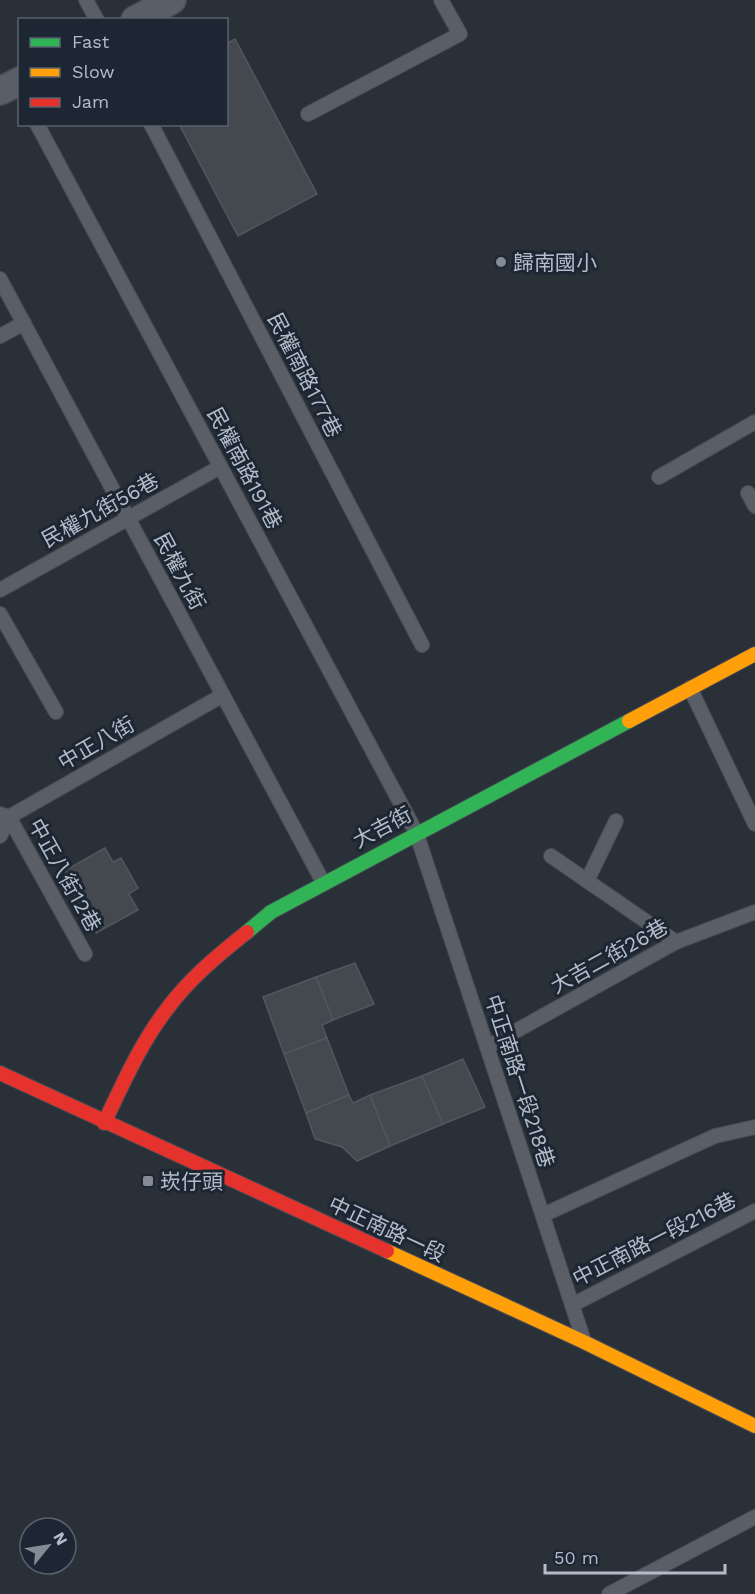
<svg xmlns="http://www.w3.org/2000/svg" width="755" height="1594" font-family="'Work Sans','Noto Sans TC',sans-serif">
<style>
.building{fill:#444950;stroke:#52575f;stroke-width:1.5}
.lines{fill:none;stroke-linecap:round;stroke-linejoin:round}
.lane-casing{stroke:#484c53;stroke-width:16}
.street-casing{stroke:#484c53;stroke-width:30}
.fast-casing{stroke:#484c53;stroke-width:16}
.slow-casing{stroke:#484c53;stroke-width:16}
.jam-casing{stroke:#484c53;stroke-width:16}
.lane{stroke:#5a5e66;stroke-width:14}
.street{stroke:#5a5e66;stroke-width:27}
.fast{stroke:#30b455;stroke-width:14}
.slow{stroke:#ff9f0a;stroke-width:14}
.jam{stroke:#e5322d;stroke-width:14}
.poi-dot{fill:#848b96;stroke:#1d2633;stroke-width:2}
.labels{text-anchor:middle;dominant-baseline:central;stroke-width:6;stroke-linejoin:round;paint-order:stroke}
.poi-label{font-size:21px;fill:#b4bcc9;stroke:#1d2633;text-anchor:start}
.street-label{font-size:21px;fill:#b4bcc9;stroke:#1d2633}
</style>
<rect width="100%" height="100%" fill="#2a3038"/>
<!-- building -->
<g class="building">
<path d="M 235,39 L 317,194 L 238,236 L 179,124 L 226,124 L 226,44 Z"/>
<path d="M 105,848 L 113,862 L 121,858 L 138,888 L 129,894 L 138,910 L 96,933 L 62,872 Z"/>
<path d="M 355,963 L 374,1004 L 333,1020 L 316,977 Z"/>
<path d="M 316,977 L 333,1020 L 322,1025 L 327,1038 L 284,1054 L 263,997 Z"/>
<path d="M 327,1038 L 349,1095 L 306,1113 L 284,1054 Z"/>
<path d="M 463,1059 L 485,1107 L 443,1124 L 422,1076 Z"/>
<path d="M 422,1076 L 443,1124 L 390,1146 L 370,1095 Z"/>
<path d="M 349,1095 L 353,1103 L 370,1095 L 390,1146 L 357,1161 L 342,1147 L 315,1139 L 306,1113 Z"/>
</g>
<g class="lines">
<!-- lane casing -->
<g class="lane-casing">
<g id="lane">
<path d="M 86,0 L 97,20"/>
<path d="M 308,114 L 460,34 L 441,0"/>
<path d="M 37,124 L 416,832 L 583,1338"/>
<path d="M 151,124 L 422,645"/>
<path d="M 0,279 L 323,882"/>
<path d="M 0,336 L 24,323"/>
<path d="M 659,477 L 755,422"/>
<path d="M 748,493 L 755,506"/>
<path d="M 0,590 L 220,467"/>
<path d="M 0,614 L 56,712"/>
<path d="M 690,688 L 755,824"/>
<path d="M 0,814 L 9,817 L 85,954"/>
<path d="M 0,836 L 9,817 L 223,695"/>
<path d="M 551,856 L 676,942"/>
<path d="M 587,881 L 616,821"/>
<path d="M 487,1047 L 676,942 L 755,912"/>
<path d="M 543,1215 L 715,1136 L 755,1127"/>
<path d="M 572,1305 L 755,1211"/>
<path d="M 609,1594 L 755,1517"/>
</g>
</g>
<!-- street casing -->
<g class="street-casing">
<g id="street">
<path d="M 135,20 L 172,0"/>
<path d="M 0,91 L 20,81"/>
</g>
</g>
<!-- fast casing -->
<g class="fast-casing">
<path id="fast" d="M 247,932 L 271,912 L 629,721"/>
</g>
<!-- slow casing -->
<g class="slow-casing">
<g id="slow">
<path d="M 629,721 L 755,654"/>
<path d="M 387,1251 L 584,1342 L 755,1426"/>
</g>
</g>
<!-- jam casing -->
<g class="jam-casing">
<g id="jam">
<path d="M 0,1073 L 387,1251"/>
<path d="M 104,1123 C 123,1084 140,1044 167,1009 C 189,979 218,955 247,932"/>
</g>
</g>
<!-- lane -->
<use href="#lane" class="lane"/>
<!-- street -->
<use href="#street" class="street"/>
<!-- fast -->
<use href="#fast" class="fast"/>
<!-- slow -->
<use href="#slow" class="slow"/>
<!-- jam -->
<use href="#jam" class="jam"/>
</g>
<!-- markers -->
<g class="poi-dot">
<circle cx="501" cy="262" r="6"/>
<rect x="142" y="1175" width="12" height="12" rx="3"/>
</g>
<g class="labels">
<!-- poi labels -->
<g class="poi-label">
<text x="513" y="262">歸南國小</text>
<text x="160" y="1181">崁仔頭</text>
</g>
<!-- street labels -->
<g class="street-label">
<text transform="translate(305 375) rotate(63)">民權南路177巷</text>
<text transform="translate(245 468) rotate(62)">民權南路191巷</text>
<text transform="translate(100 510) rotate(-29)">民權九街56巷</text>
<text transform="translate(180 571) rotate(62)">民權九街</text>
<text transform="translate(96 743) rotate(-30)">中正八街</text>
<text transform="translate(382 827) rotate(-28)">大吉街</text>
<text transform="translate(65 875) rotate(61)">中正八街12巷</text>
<text transform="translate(609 956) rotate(-29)">大吉二街26巷</text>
<text transform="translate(520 1081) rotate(72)">中正南路一段218巷</text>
<text transform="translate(387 1229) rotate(25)">中正南路一段</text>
<text transform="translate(654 1239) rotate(-27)">中正南路一段216巷</text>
</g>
</g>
<!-- legend -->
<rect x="18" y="18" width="210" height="108" fill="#1d2633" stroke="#59626f" stroke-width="1.5"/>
<rect x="30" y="38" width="30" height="9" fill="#30b455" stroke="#59626f" stroke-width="1.5"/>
<text x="72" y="48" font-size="18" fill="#b4bcc9">Fast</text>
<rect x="30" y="68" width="30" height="9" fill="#ff9f0a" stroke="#59626f" stroke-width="1.5"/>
<text x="72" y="78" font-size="18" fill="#b4bcc9">Slow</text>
<rect x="30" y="98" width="30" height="9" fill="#e5322d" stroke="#59626f" stroke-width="1.5"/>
<text x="72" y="108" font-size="18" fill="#b4bcc9">Jam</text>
<!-- north arrow -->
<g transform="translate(48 1546) rotate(60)"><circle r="28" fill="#1d2633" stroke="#59626f" stroke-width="1.5"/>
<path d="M0-4.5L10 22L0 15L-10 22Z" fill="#848b96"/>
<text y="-9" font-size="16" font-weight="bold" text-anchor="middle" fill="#b4bcc9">N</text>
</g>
<!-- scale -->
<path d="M545 1564v9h180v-9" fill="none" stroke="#b4bcc9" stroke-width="3"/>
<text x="554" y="1564" font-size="18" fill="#b4bcc9" stroke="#1d2633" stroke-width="4.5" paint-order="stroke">50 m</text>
</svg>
